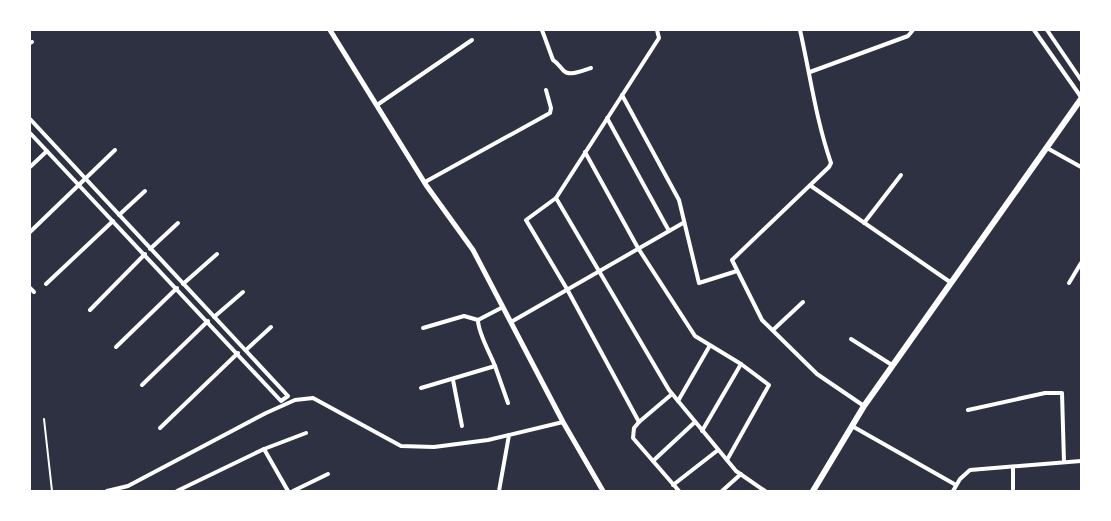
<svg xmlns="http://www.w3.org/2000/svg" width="1111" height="521" font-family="'PT Serif',serif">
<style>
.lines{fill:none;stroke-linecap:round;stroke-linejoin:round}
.path{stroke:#fff;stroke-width:2}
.minor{stroke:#fff;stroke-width:4}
.tertiary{stroke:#fff;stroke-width:5}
.primary{stroke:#fff;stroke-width:6}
</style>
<rect width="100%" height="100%" fill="#2d3142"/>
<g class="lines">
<!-- path -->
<path class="path" d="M 44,419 L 52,491"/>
<!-- minor -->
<g class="minor">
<path d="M 542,30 L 553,60 C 558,63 560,67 564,71 C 570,77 584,70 591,68"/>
<path d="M 800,30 C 810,74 816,120 831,163 L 829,167 L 732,260 L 762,320 L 817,374 L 864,406"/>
<path d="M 1034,30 L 1081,97"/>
<path d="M 1047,30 L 1081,80"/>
<path d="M 30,43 L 32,42"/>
<path d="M 810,72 L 908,36 L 913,30"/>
<path d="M 622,95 L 679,200 L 699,283 L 737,271"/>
<path d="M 377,105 L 472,40"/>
<path d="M 607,118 L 669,231"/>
<path d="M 30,119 L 288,396 L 281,401 L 30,133"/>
<path d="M 1047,148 L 1081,167"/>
<path d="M 585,152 L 638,248 L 695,336 L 741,364 L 769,385 L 727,460"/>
<path d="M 30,167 L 47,151"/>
<path d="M 425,182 L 550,113 L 551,108 L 546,90"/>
<path d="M 811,186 L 950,282"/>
<path d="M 556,198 L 669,390 L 736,471 L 765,491"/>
<path d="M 119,215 L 145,191"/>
<path d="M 864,223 L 901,175"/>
<path d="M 30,232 L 115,150"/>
<path d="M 150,249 L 178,223"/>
<path d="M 1069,283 L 1081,263"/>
<path d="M 46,284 L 113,221"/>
<path d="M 183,284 L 217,254"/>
<path d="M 30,288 L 34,292"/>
<path d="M 90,310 L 145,254"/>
<path d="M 214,317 L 243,292"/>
<path d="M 511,322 L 683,223"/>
<path d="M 423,328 L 464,316 L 478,320"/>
<path d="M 773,330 L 803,302"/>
<path d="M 851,339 L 892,365"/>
<path d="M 116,347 L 177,288"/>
<path d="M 246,350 L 271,327"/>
<path d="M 495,366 L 508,403"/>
<path d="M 453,380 L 462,426"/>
<path d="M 142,385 L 208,321"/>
<path d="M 421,388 L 495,366 C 490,353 478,333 478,320 L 503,307"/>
<path d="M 672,394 L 639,422 L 634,428 L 633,438 L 679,491"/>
<path d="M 678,401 L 709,347"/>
<path d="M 968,410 L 1045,393 L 1062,393 L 1064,462"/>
<path d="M 639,422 L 567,289 L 526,220 L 556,198 L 659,38 L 657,30"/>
<path d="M 852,426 L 956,485"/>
<path d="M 160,428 L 238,353"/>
<path d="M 702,431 L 741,364"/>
<path d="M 264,449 L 288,491"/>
<path d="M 653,461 L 695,422"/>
<path d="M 1013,468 L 1013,491"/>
<path d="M 673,485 L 718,450"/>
<path d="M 107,491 L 128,486 L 266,413 L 295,400 L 313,398 L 401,446 L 434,447 L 488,440 L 563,422"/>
<path d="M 177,491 L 264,449 L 306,433"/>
<path d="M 293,491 L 328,474"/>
<path d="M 499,491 L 509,435"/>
<path d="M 722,491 L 741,474"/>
<path d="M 953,491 L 960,479 L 970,470 L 1081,461"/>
</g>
<!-- tertiary -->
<path class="tertiary" d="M 330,30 L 426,185 L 473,250 L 563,422 L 603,491"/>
<!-- primary -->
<path class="primary" d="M 813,491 L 864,406 L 1081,99"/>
</g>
<!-- border -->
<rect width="1111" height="521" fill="none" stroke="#ffffff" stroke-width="62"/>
</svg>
